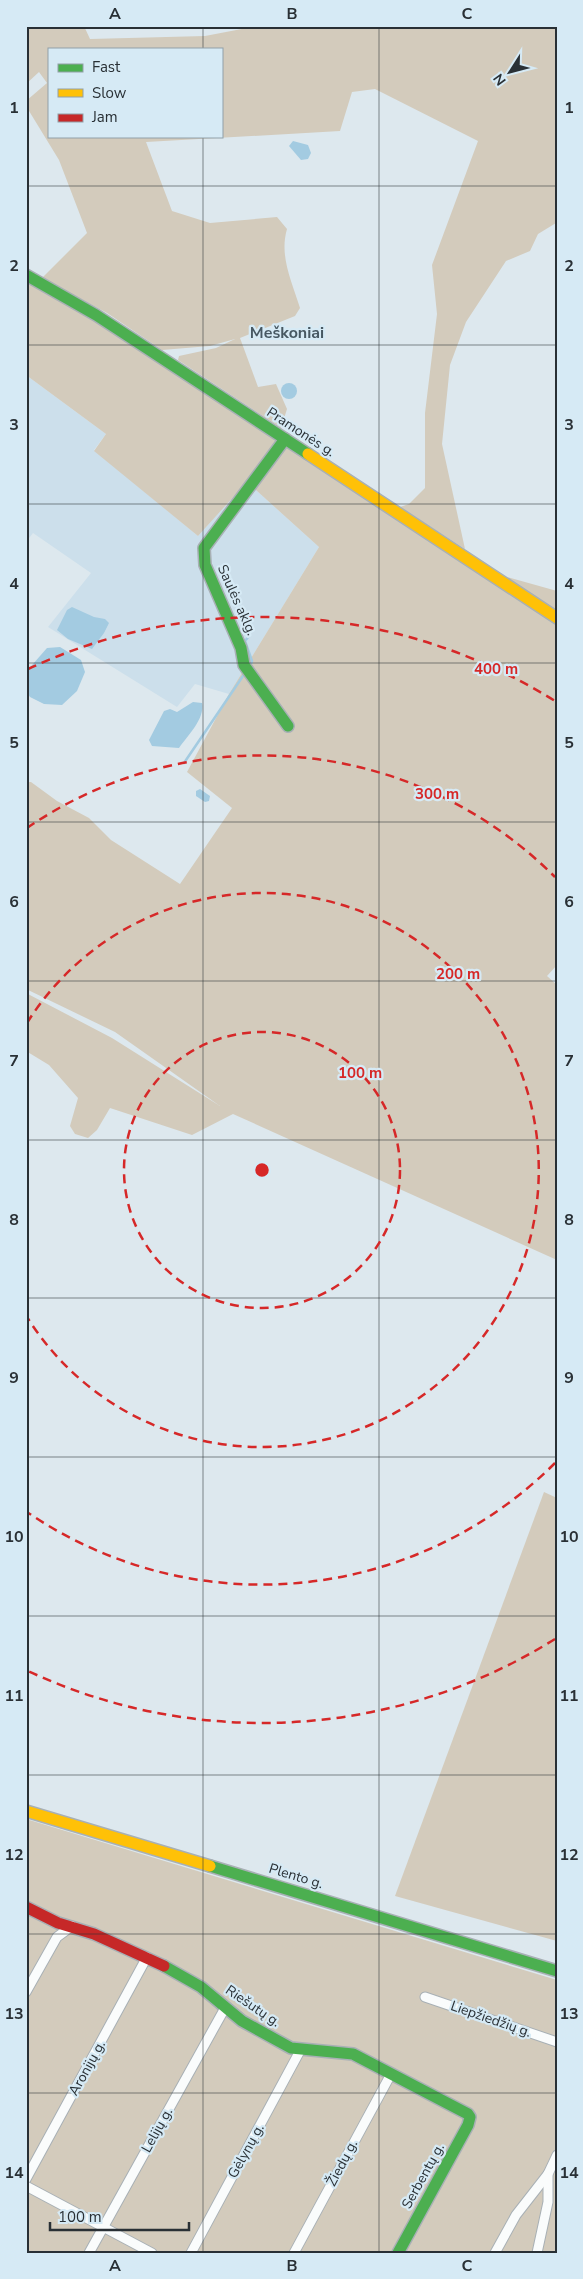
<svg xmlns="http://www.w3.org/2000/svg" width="583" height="2279" font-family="'Nunito Sans',sans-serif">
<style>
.built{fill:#ccdfeb}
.green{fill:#d3cbbc;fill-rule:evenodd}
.water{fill:#a3cbe1}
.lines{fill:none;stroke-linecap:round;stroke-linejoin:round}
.stream{stroke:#a3cbe1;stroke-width:2.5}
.street-casing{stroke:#a8b0b5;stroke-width:11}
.fast-casing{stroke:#a8b0b5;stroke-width:14}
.slow-casing{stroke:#a8b0b5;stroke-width:14}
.jam-casing{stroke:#a8b0b5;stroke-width:14}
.street{stroke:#fafcfc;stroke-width:9}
.fast{stroke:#4caf50;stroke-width:11}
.slow{stroke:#ffc107;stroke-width:11}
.jam{stroke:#c62828;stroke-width:11}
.grid{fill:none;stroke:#293035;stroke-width:1;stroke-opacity:0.55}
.ring{fill:none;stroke:#d62828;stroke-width:2.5;stroke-dasharray:9 6}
.labels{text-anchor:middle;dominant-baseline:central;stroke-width:4.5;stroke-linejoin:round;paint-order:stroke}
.street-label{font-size:14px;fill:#293035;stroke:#d6eaf5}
.quarter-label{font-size:16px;font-weight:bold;fill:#475862;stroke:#d6eaf5}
.centre{fill:#d62828;stroke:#d6eaf5;stroke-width:2.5}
.ring-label{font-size:15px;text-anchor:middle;font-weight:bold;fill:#d62828;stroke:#d6eaf5;stroke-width:4.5;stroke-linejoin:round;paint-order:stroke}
.neatline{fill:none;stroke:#293035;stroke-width:2}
.grid-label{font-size:16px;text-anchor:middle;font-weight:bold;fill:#293035}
</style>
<rect width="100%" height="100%" fill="#dde8ee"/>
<!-- built -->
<path class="built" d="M 26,375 L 106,434 L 94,450 L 198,536 L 247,482 L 319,547 L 229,694 L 195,684 L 177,707 L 48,627 L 91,573 L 33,533 L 26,542 Z"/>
<!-- green -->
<g class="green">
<path d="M 26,26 L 84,26 L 90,39 L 205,36 L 257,26 L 557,26 L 556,223 L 538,234 L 530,251 L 506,261 L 466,322 L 450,365 L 442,444 L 465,549 L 400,507 L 409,504 L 425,488 L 425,413 L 437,314 L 432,265 L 478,141 L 375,89 L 352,92 L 340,131 L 146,142 L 172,211 L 210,223 L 277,217 L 287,229 C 279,256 292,282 300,308 L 295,316 L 240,338 L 258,387 L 276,384 L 287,409 L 281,428 L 178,360 L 179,356 L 216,348 L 235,339 L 210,346 L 162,350 L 107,313 L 42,278 L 87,233 L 59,160 L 26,106 L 26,101 L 47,83 L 39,72 L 26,84 ZM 49,49 L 221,49 L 221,136 L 49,136 Z"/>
<path d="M 26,282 L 92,319 L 557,625 L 557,965 L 547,976 L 557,985 L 557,1260 L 233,1114 L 192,1135 L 110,1108 L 97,1130 L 88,1138 L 75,1134 L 70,1126 L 78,1098 L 49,1065 L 26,1051 L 26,993 L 112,1038 L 220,1106 L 115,1032 L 26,989 L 26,782 L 31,782 L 57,801 L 89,818 L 111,840 L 180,884 L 232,808 L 187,772 L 229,694 L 319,547 L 247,482 L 198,536 L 94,451 L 106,434 L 26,375 Z"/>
<path d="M 507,577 L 557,591 L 557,611 Z"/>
<path d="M 544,1492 L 557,1498 L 557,1941 L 395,1896 Z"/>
<path d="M 26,1819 L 557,1980 L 557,2253 L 26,2253 Z"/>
</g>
<!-- water -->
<g class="water">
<path d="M 293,141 L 308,145 L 311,153 L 308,159 L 301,160 L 289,146 Z"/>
<circle cx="289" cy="391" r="8"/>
<path d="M 72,607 L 94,617 L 105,619 L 109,623 L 104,633 L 92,649 L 68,639 L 57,630 L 67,610 Z"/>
<path d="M 60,647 L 81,660 L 85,672 L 77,691 L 62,705 L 44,704 L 30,697 L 26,691 L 26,672 L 47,648 Z"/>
<path d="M 193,702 L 202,703 C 205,719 188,735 179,748 L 152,746 L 149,740 L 164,711 L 170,709 L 177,712 Z"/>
<path d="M 200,789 L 210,796 L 209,801 L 205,802 L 196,796 L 196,791 Z"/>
</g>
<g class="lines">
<!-- stream -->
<g class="stream">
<path d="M 249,636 L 245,641 L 252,661 L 250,667"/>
<path d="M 184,763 L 245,673"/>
</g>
<!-- street casing -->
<g class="street-casing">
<g id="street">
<path d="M 26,1992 L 57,1937 L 72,1926"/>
<path d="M 425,1997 L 557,2042"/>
<path d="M 26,2179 L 147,1957"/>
<path d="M 26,2186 L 152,2253"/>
<path d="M 89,2253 L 225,2008"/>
<path d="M 191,2253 L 301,2049"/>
<path d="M 294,2253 L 391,2074"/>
<path d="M 495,2253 L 516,2215 L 548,2174"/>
<path d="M 537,2253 L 548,2202 L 548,2174 L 557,2155"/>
</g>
</g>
<!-- fast casing -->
<g class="fast-casing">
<g id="fast">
<path d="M 26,275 L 96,315 L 308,454"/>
<path d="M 285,439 L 204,548 L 205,565 L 241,648 L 244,665 L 288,726"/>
<path d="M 210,1866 L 557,1971"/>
<path d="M 164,1966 L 201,1987 L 242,2021 L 291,2048 L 353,2054 L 468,2114 L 470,2117 L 468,2125 L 398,2253"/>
</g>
</g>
<!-- slow casing -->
<g class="slow-casing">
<g id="slow">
<path d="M 308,454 L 557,618"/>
<path d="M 26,1811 L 210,1866"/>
</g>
</g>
<!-- jam casing -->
<g class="jam-casing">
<path id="jam" d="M 26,1907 L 58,1923 L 94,1934 L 164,1966"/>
</g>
<!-- street -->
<use href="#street" class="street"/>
<!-- fast -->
<use href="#fast" class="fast"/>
<!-- slow -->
<use href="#slow" class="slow"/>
<!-- jam -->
<use href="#jam" class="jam"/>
</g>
<!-- grid -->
<path class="grid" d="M 203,26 L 203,49M 379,26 L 379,2253M 203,136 L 203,2253M 26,186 L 557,186M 26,345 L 557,345M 26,504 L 557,504M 26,663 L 557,663M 26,822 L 557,822M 26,981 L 557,981M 26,1140 L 557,1140M 26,1298 L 557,1298M 26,1457 L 557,1457M 26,1616 L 557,1616M 26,1775 L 557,1775M 26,1934 L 557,1934M 26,2093 L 557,2093"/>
<!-- distance rings -->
<g class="ring">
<circle cx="262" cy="1170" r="138"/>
<path d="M27 1023A277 277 0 1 1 27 1317"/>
<path d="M555 1463A415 415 0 0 1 27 1512M27 828A415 415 0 0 1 555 877"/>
<path d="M555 1639A553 553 0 0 1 28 1671M28 669A553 553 0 0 1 555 701"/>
</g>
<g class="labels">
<!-- street labels -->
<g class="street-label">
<text transform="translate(301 432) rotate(33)">Pramonės g.</text>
<text transform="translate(237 600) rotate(66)">Saulės aklg.</text>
<text transform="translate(296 1876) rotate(17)">Plento g.</text>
<text transform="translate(253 2006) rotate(34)">Riešutų g.</text>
<text transform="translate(491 2019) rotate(19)">Liepžiedžių g.</text>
<text transform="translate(87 2068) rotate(-61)">Aronijų g.</text>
<text transform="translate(157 2130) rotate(-61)">Lelijų g.</text>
<text transform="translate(246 2151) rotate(-61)">Gėlynų g.</text>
<text transform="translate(342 2163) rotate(-62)">Žiedų g.</text>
<text transform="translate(423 2176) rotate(-61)">Serbentų g.</text>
</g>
<!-- quarter labels -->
<g class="quarter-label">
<text x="287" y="333">Meškoniai</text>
</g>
</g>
<circle cx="262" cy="1170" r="8" class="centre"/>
<g class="ring-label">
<text x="496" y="674">400 m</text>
<text x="437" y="799">300 m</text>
<text x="458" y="979">200 m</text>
<text x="360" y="1078">100 m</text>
</g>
<!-- border -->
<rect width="583" height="2279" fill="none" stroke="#d6eaf5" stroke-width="55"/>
<!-- legend -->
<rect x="48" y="48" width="175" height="90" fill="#d6eaf5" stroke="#91a0a8"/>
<rect x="58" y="64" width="25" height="8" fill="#4caf50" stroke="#91a0a8"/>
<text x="92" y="72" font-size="15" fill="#293035">Fast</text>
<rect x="58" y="89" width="25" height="8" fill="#ffc107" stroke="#91a0a8"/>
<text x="92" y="98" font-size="15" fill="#293035">Slow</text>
<rect x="58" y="114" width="25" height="8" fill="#c62828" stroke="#91a0a8"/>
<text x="92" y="122" font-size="15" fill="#293035">Jam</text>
<!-- north arrow -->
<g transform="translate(510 72) rotate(234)" stroke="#d6eaf5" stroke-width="4" paint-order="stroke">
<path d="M0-4L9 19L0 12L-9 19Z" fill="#293035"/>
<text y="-8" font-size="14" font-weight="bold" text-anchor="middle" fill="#293035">N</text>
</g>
<!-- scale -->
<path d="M50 2222v8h139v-8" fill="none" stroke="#293035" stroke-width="2.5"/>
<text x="58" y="2222" font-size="15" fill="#293035" stroke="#d6eaf5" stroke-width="4" paint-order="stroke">100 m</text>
<rect x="28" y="28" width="528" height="2224" class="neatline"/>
<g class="grid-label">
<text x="115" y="19">A</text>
<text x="292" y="19">B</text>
<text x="467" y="19">C</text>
<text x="14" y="113">1</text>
<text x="569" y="113">1</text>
<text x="14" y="271">2</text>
<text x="569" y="271">2</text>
<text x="14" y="430">3</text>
<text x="569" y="430">3</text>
<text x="14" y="589">4</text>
<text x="569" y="589">4</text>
<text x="14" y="748">5</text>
<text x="569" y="748">5</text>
<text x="14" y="907">6</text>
<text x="569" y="907">6</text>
<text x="14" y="1066">7</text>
<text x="569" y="1066">7</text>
<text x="14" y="1225">8</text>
<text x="569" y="1225">8</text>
<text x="14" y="1383">9</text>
<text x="569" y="1383">9</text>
<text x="14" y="1542">10</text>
<text x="569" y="1542">10</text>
<text x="14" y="1701">11</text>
<text x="569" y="1701">11</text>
<text x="14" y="1860">12</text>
<text x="569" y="1860">12</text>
<text x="14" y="2019">13</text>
<text x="569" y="2019">13</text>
<text x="14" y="2178">14</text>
<text x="569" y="2178">14</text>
<text x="115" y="2271">A</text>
<text x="292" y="2271">B</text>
<text x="467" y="2271">C</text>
</g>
</svg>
